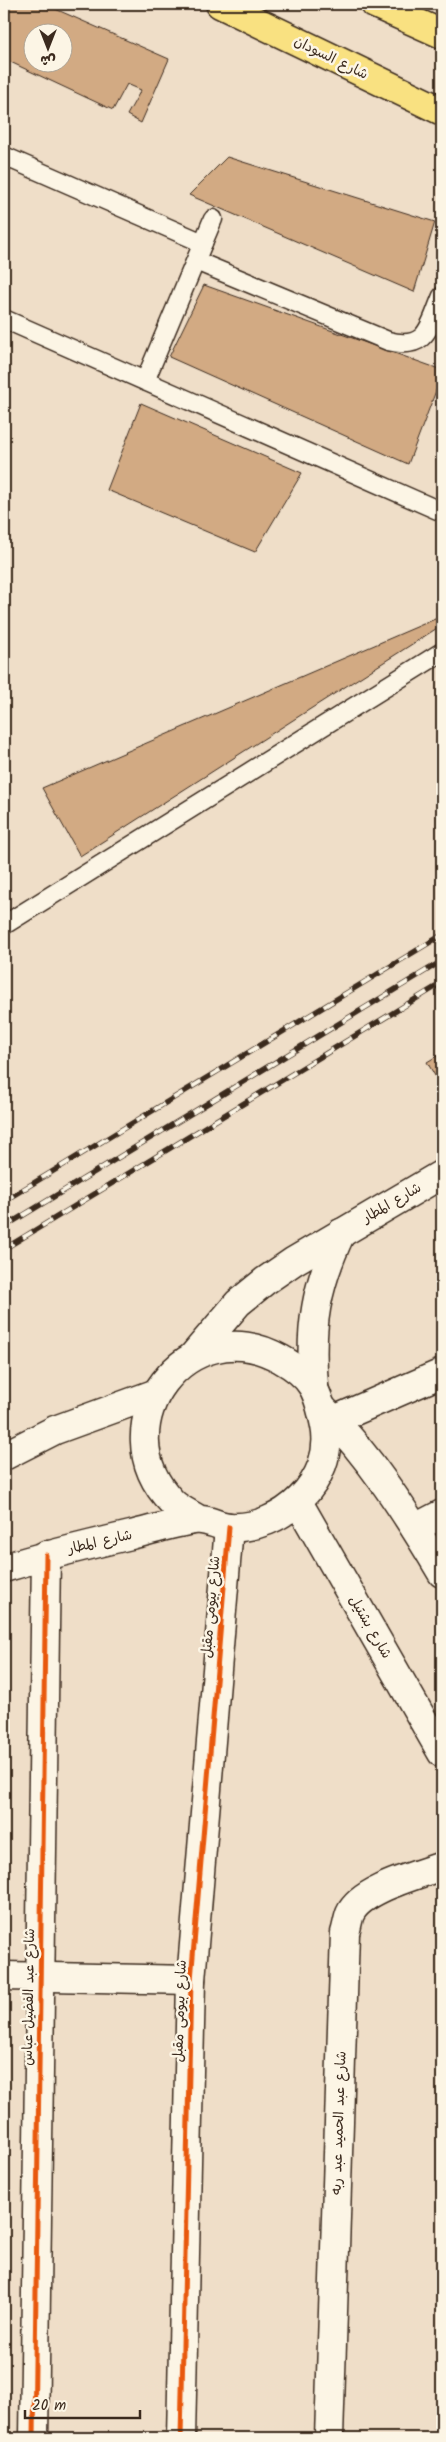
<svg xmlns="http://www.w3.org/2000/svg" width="446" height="2442" font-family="Kalam,'Playpen Sans Arabic',sans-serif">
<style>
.building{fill:#d2aa83;stroke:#3b2a1e;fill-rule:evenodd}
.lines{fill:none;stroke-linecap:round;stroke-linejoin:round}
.service-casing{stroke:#3b2a1e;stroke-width:21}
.minor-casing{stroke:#3b2a1e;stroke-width:31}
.tertiary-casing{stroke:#3b2a1e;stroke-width:31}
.primary-casing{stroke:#3b2a1e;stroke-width:31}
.service{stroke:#fcf5e5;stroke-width:18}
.minor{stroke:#fcf5e5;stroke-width:28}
.tertiary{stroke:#fcf5e5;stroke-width:28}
.primary{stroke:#f9e181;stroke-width:28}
.rail-casing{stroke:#3b2a1e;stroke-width:5.5}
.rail{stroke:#fcf5e5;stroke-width:4;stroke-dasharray:11;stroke-linecap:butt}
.cycleway-casing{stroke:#fcf5e5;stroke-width:8}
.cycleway{stroke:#e8590c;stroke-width:5}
.labels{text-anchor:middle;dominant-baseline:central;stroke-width:5;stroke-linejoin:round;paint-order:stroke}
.street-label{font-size:14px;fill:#3b2a1e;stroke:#fcf5e5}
</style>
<rect width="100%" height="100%" fill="#efdec8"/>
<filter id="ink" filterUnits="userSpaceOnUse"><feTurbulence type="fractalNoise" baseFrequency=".02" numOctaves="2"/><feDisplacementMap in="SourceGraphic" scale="10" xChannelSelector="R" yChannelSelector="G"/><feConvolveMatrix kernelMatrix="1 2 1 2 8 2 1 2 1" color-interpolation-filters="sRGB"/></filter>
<g filter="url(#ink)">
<!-- building -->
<g class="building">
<path d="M 4,4 L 44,4 L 169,59 L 141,123 L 127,115 L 141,90 L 127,84 L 113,110 L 4,59 ZM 32,32 L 62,32 L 62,62 L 32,62 Z"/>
<path d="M 227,157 L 435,222 L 414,292 L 189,195 Z"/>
<path d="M 204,285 L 442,370 L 442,375 L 408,464 L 169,357 Z"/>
<path d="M 141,403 L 302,473 L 255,552 L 107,490 Z"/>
<path d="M 442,616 L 442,625 L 80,856 L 42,788 Z"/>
<path d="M 442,1053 L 442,1088 L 427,1062 Z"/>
<path d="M 442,1530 L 442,1555 L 429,1535 Z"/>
</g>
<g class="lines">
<!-- service casing -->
<g class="service-casing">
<g id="service">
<path d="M 4,156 L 203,243"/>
<path d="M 196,261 L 388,341 C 428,351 429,326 442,296"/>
<path d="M 4,319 L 442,512"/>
<path d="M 145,381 L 213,219"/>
<path d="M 4,925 L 442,652"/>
</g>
</g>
<!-- minor casing -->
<g class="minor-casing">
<g id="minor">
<path d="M 334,1420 L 442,1373"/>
<path d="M 415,1528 L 442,1514"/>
<path d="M 4,1976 L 191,1980"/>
<path d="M 34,2438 L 46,1555"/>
<path d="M 181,2438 L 191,1980 L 229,1527"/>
<path d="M 329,2438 L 345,1933 C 347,1927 348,1919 350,1914 C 361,1889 418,1875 442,1866"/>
</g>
</g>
<!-- tertiary casing -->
<g class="tertiary-casing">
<g id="tertiary">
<path d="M 193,1356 L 238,1303 L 265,1281 L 294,1261 L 442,1174"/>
<path d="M 314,1385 C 309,1327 316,1286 341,1233"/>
<path d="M 322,1408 C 370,1456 407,1514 442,1573"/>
<path d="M 4,1456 L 55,1430 L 154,1394"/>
<path d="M 298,1502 L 442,1753"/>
<path d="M 4,1568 C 46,1555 88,1545 131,1535 C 152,1530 174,1523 195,1520 C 206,1518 218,1526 229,1527 C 281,1531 336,1480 325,1426 C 318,1391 313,1377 281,1359 C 189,1306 98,1426 172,1502 C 179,1509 190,1514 198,1519"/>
</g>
</g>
<!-- primary casing -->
<g class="primary-casing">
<g id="primary">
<path d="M 220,4 L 442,111"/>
<path d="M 375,4 L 442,34"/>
</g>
</g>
<!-- service -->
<use href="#service" class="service"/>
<!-- minor -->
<use href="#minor" class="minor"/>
<!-- tertiary -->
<use href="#tertiary" class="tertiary"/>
<!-- primary -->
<use href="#primary" class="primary"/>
<!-- rail casing -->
<g class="rail-casing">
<g id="rail">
<path d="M 4,1201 L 442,935"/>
<path d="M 4,1227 L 442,961"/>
<path d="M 4,1249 L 442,983"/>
</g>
</g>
<!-- rail -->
<use href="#rail" class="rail"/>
<!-- cycleway casing -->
<g class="cycleway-casing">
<g id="cycleway">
<path d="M 34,2438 L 46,1555"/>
<path d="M 181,2438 L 191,1980 L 229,1527"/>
</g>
</g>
<!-- cycleway -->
<use href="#cycleway" class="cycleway"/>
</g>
</g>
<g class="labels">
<!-- street labels -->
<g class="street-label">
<text transform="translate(331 58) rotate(26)">شارع السودان</text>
<text transform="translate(392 1203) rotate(-30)">شارع المطار</text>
<text transform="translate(100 1542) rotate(-13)">شارع المطار</text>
<text transform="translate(211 1607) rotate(-85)">شارع بيومى مقبل</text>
<text transform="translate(370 1627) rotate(60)">شارع بشتيل</text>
<text transform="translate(29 1997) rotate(-89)">شارع عبد الفضيل عباس</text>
<text transform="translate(180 2011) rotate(-88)">شارع بيومى مقبل</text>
<text transform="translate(339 2123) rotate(-88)">شارع عبد الحميد عبد ربه</text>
</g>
</g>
<!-- margin -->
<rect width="446" height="2442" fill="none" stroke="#fcf5e5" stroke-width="20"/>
<rect x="10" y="10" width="426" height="2422" fill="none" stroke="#3b2a1e" stroke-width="2" filter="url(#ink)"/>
<!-- north arrow -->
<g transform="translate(48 48) rotate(180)"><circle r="24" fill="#fcf5e5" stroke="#afa495"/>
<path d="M0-4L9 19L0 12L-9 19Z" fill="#3b2a1e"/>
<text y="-8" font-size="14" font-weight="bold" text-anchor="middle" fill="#3b2a1e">ش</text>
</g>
<!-- scale -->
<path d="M25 2410v8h115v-8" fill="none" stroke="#3b2a1e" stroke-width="2.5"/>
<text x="32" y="2410" font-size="15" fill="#3b2a1e" stroke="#fcf5e5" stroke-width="4" paint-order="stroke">20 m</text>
</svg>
